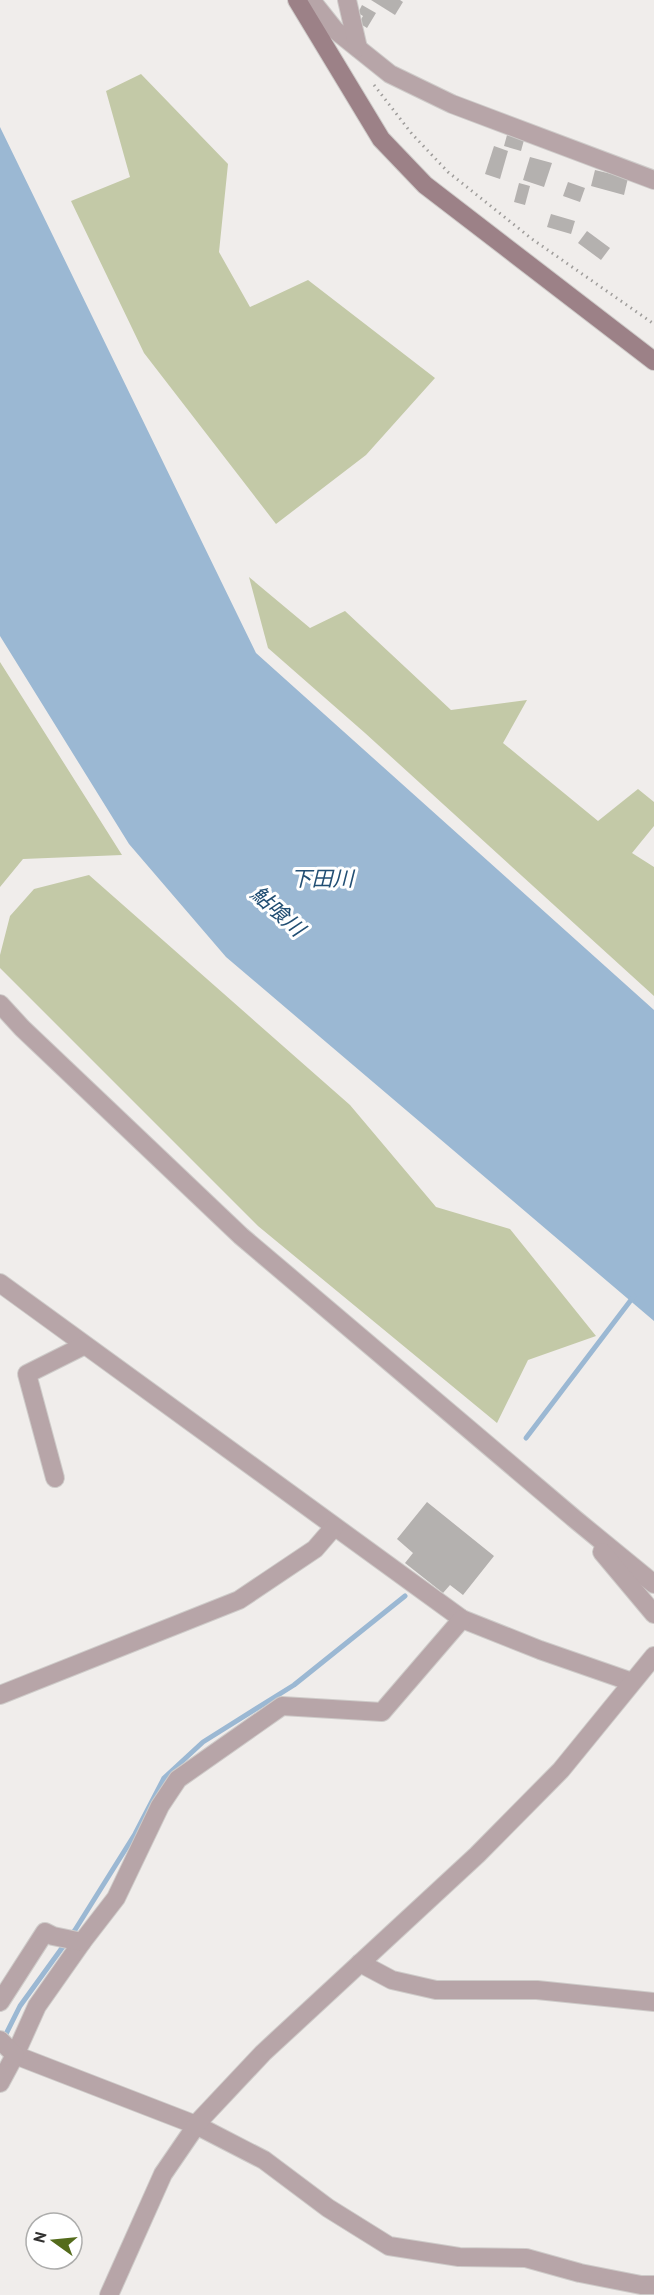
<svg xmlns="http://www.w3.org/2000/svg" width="654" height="2295" font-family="'PT Sans','Noto Sans JP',sans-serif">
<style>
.green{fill:#c3c9a7}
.water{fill:#9bb8d3}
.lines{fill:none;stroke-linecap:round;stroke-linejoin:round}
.stream{stroke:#9bb8d3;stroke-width:5}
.building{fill:#b4b1af}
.street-casing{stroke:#cecbc9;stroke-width:20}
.secondary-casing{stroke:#cecbc9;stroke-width:20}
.path{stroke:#9f9d9b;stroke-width:3;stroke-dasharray:1.5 4.5;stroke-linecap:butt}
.street{stroke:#b7a5a8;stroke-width:18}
.secondary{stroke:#9c8187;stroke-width:18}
.labels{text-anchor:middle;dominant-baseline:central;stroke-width:6;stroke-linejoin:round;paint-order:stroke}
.water-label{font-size:21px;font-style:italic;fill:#214e73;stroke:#fff}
</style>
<rect width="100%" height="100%" fill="#f0edeb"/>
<!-- green -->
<g class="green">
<path d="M 141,74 L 228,164 L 219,252 L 250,307 L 308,280 L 435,378 L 366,455 L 276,524 L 144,353 L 71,201 L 130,177 L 106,91 Z"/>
<path d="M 249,577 L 310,628 L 345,611 L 451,710 L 527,700 L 503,743 L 598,821 L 638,789 L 654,802 L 654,826 L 632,853 L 654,867 L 654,996 L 365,733 L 268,648 Z"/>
<path d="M 0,662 L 122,855 L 23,859 L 0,887 Z"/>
<path d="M 89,875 L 350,1105 L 436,1207 L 510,1229 L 596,1336 L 528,1360 L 497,1423 L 258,1226 L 0,968 L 0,955 L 10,916 L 34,889 Z"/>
</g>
<!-- water -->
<path class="water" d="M 0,127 L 256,653 L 654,1010 L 654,1321 L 226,957 L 129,844 L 0,636 Z"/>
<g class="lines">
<!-- stream -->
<g class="stream">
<path d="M 526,1438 L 634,1296"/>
<path d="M 3,2040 L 20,2006 L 75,1930 L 135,1834 L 164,1778 L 203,1742 L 294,1685 L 405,1596"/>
</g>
</g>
<!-- building -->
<g class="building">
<path d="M 371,0 L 400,0 L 403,2 L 395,15 Z"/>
<path d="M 362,5 L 376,13 L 367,28 L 359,23 L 363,16 L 358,13 Z"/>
<path d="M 507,135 L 524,140 L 521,151 L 504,146 Z"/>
<path d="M 494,146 L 508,151 L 500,179 L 485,174 Z"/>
<path d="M 530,157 L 552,163 L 544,187 L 523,180 Z"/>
<path d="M 595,170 L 628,178 L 624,195 L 591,186 Z"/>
<path d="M 568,182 L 585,188 L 580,202 L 563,196 Z"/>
<path d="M 519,183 L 530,186 L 525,205 L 514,202 Z"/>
<path d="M 551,214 L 575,221 L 571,234 L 547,227 Z"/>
<path d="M 587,231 L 610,248 L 601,260 L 578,243 Z"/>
<path d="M 427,1502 L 494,1556 L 463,1595 L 450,1585 L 443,1593 L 405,1563 L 413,1553 L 397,1539 Z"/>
</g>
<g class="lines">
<!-- street casing -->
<g class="street-casing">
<g id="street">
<path d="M 311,0 L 335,30 L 390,74 L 452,104 L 654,180"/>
<path d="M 347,0 L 358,48"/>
<path d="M 0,1004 L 22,1028 L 241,1236 L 576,1520 L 654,1584"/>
<path d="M 0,1283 L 462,1619 L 540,1650 L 632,1682"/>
<path d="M 55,1478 L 27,1374 L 83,1346"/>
<path d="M 602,1552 L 654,1614"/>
<path d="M 0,1695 L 239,1600 L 315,1549 L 334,1527"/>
<path d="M 82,1942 L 37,2006 L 15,2055 L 196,2125 L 264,2160 L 328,2208 L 389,2246 L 459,2257 L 526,2258 L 580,2273 L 641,2285 L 654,2285"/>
<path d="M 360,1963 L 392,1980 L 436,1990 L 537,1990 L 654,2002"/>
<path d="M 0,2002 L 45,1932 L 53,1936 L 82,1942 L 116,1898 L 160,1806 L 178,1779 L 282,1706 L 382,1712 L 462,1619"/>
<path d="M 0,2040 L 15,2055 L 0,2083"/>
<path d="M 109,2295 L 163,2174 L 200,2120 L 263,2053 L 477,1855 L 561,1770 L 654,1656"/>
</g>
</g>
<!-- secondary casing -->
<g class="secondary-casing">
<path id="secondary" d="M 297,0 L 381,139 L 425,185 L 654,361"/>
</g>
<!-- path -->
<path class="path" d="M 374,85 L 412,134 L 448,172 L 532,239 L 654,324"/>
<!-- street -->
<use href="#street" class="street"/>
<!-- secondary -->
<use href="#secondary" class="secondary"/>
</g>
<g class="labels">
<!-- water labels -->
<g class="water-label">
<text x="322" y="878">下田川</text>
<text transform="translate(278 911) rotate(42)">鮎喰川</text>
</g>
</g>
<!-- north arrow -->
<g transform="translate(54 2241) rotate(285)"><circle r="28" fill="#ffffff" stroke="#adadac" stroke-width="1.5"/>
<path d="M0-4.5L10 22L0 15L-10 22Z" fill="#546b1b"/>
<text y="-9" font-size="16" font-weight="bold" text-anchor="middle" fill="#323130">N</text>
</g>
</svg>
